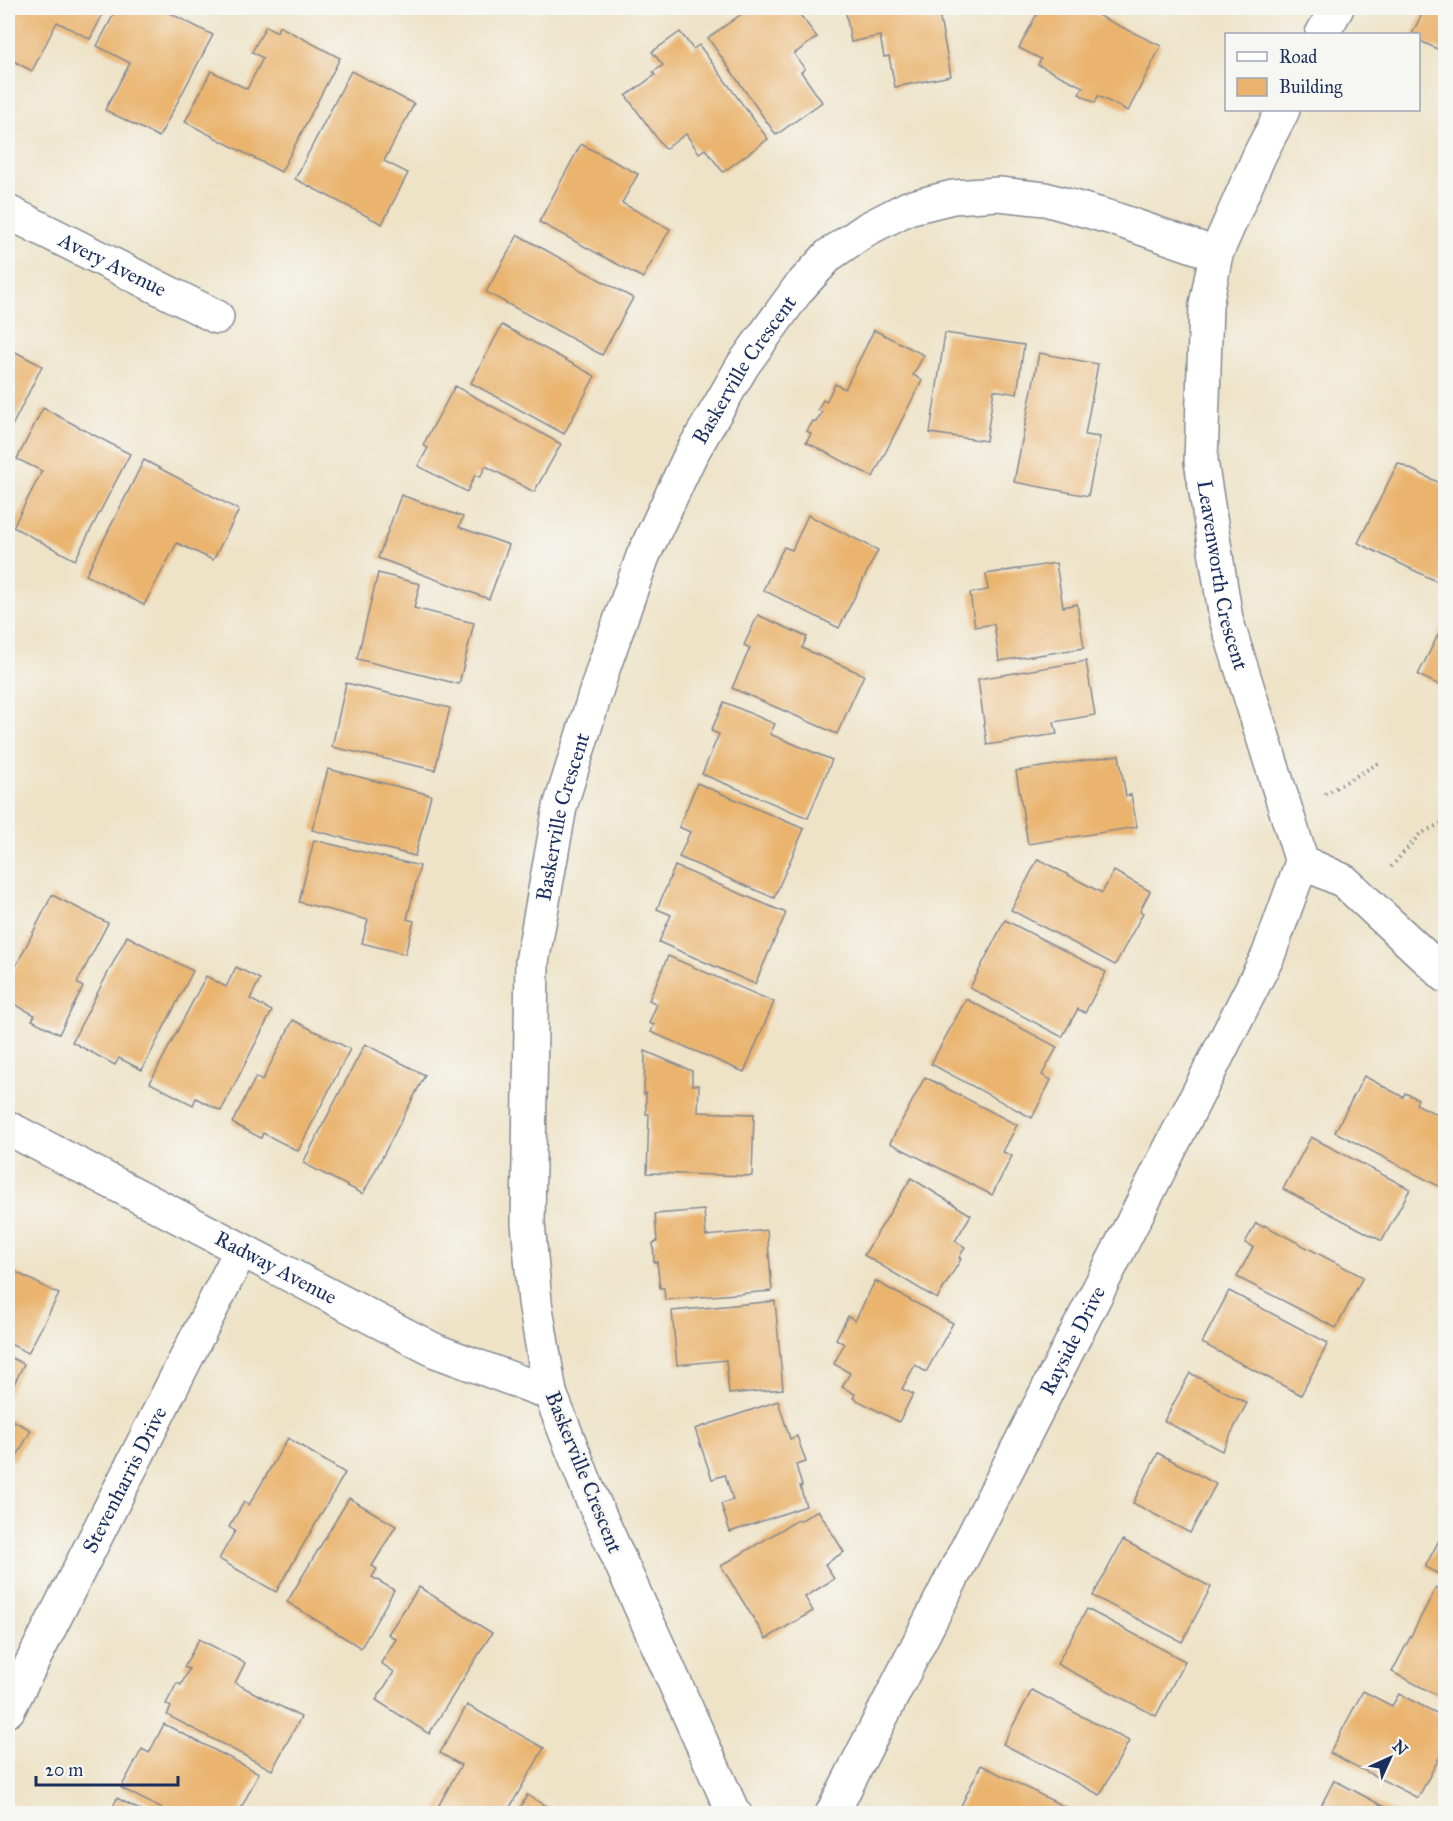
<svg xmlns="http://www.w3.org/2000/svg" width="1453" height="1821" font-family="'IM FELL Great Primer',serif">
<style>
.building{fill:#eab46e}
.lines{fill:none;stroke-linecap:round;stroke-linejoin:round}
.minor-casing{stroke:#848992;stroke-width:36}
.path{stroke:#848992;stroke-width:4;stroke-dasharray:1.5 4.5;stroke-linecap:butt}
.minor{stroke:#fff;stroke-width:33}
.labels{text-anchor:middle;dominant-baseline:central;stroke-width:5;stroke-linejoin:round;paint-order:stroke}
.street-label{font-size:21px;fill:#1b2f5e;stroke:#f6f6f2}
</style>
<rect width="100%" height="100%" fill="#f6f6f2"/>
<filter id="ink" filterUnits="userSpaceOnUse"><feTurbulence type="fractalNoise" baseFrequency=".0167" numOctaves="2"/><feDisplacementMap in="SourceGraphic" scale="12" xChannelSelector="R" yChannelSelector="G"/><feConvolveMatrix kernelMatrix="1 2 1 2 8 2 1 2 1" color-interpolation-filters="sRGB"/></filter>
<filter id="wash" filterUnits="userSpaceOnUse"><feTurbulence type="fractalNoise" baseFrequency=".008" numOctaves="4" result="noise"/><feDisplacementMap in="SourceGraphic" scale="24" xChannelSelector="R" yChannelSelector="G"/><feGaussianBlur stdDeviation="1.35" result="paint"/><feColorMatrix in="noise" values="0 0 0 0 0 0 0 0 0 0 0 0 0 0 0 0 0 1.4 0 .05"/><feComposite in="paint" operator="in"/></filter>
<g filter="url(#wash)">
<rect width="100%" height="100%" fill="#eee3c7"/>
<g id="blocks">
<!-- building -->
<g class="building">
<path d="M 8,8 L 106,8 L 90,39 L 57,22 L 32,71 L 8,58 Z"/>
<path d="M 117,8 L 160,8 L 213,35 L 159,137 L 105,110 L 130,63 L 97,46 Z"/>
<path d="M 750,8 L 795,8 L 817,37 L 794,54 L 805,69 L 801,72 L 822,102 L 776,135 L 708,38 Z"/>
<path d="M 845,8 L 938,8 L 951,76 L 895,87 L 889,56 L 884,57 L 880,36 L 851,42 Z"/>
<path d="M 1040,8 L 1083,8 L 1161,46 L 1128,111 L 1098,96 L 1095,103 L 1079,94 L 1083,87 L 1038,65 L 1041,59 L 1019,48 Z"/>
<path d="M 1425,8 L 1446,8 L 1446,53 L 1418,40 L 1418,34 L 1412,34 Z"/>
<path d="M 266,26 L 277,32 L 279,26 L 340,58 L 281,172 L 185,122 L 211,71 L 247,89 L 263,58 L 252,52 Z"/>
<path d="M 680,32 L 693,49 L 699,45 L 768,139 L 723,172 L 705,149 L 699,153 L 686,134 L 665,149 L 626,96 L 655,75 L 653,72 L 663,65 L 652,52 Z"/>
<path d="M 351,71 L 414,104 L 384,161 L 408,173 L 382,224 L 295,179 Z"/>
<path d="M 581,144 L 638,174 L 622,203 L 670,229 L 643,278 L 539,222 Z"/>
<path d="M 518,235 L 633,298 L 602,355 L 486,292 Z"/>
<path d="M 502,325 L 595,376 L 564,434 L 471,383 Z"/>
<path d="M 874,330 L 924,355 L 913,375 L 922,380 L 873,477 L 806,442 L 811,434 L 807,431 L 813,421 L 816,422 L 822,412 L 818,410 L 823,400 L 826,402 L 835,384 L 845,389 Z"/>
<path d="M 945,333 L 1024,345 L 1017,394 L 994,390 L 986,441 L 930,433 Z"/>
<path d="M 8,348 L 42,366 L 8,434 Z"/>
<path d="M 1039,353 L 1098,364 L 1085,435 L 1100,437 L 1088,496 L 1014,482 Z"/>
<path d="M 455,386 L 561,444 L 534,492 L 486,466 L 480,477 L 475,475 L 467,492 L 418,466 L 428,448 L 423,445 Z"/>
<path d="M 43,408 L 130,454 L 75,560 L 13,527 L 42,471 L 17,459 Z"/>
<path d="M 144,460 L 239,510 L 213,560 L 177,543 L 144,605 L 86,575 Z"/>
<path d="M 1398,463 L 1446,486 L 1446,586 L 1358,543 Z"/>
<path d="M 401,495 L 463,517 L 459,527 L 509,545 L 489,599 L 378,558 Z"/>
<path d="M 808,515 L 878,550 L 839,628 L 763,590 L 784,547 L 792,550 Z"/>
<path d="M 1056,563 L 1063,607 L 1077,604 L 1084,648 L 999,661 L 994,624 L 975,627 L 970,593 L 988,590 L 986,574 Z"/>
<path d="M 378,573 L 420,584 L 414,608 L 474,623 L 459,684 L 357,659 Z"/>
<path d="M 758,615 L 807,637 L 802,648 L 864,675 L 837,734 L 732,688 L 750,648 L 744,645 Z"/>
<path d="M 1446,619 L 1446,688 L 1418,675 Z"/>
<path d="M 1086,661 L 1095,715 L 1054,722 L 1057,734 L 987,745 L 978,679 Z"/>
<path d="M 346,683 L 450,708 L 435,770 L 332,747 Z"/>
<path d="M 724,702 L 775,724 L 770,734 L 832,760 L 808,818 L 702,774 L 719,734 L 711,731 Z"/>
<path d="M 1119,755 L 1126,796 L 1131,795 L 1137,827 L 1028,844 L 1016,771 Z"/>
<path d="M 328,769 L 431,795 L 415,856 L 312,830 Z"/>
<path d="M 697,783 L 804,829 L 774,898 L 679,857 L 690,832 L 679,827 Z"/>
<path d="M 314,840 L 420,866 L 407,919 L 414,921 L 405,954 L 362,943 L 368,920 L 299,902 Z"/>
<path d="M 1038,859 L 1102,893 L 1114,871 L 1150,891 L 1140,911 L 1143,913 L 1115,965 L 1011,910 Z"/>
<path d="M 675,866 L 786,913 L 755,984 L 659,942 L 671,915 L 657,909 Z"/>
<path d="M 52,895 L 108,923 L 77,983 L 83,987 L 59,1034 L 32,1020 L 35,1015 L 8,1001 L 8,982 Z"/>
<path d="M 1005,920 L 1106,972 L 1085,1013 L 1078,1009 L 1062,1037 L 970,988 Z"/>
<path d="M 127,936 L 193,971 L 142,1070 L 119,1058 L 115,1065 L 72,1042 Z"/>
<path d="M 668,956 L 774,1002 L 744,1072 L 651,1032 L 654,1025 L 649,1023 L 657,1004 L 649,1000 Z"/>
<path d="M 236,967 L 260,979 L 250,999 L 272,1011 L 221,1111 L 196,1098 L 193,1105 L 150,1083 L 206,976 L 226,987 Z"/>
<path d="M 966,999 L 1057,1047 L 1042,1075 L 1051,1080 L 1032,1118 L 931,1064 Z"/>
<path d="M 293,1020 L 350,1049 L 298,1151 L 263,1133 L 261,1138 L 232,1123 L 256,1077 L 262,1081 Z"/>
<path d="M 365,1044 L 425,1075 L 363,1194 L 303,1163 Z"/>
<path d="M 645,1051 L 692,1071 L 692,1085 L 699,1085 L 698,1112 L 754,1114 L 752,1176 L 647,1173 L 649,1114 L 646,1114 L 646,1093 L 644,1094 Z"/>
<path d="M 1364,1076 L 1403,1097 L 1405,1093 L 1418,1099 L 1416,1104 L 1446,1119 L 1446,1190 L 1335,1132 Z"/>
<path d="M 925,1077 L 1017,1125 L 1003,1152 L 1012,1156 L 992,1195 L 890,1143 Z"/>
<path d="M 1311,1137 L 1410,1189 L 1382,1241 L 1283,1189 Z"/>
<path d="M 911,1178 L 971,1215 L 955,1241 L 965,1247 L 959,1258 L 961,1259 L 937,1299 L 864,1255 Z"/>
<path d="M 704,1210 L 706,1236 L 767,1230 L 772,1291 L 665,1300 L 664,1288 L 660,1288 L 657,1262 L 654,1262 L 653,1243 L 657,1242 L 655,1214 Z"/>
<path d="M 1256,1223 L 1263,1227 L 1264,1225 L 1363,1277 L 1336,1328 L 1237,1277 L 1253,1247 L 1245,1243 Z"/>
<path d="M 8,1268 L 59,1294 L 28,1353 L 8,1343 Z"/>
<path d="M 875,1281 L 953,1323 L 926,1372 L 915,1365 L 902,1389 L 913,1394 L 899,1422 L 853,1398 L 855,1394 L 842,1387 L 850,1373 L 834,1364 L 844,1344 L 836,1339 L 848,1316 L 855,1321 Z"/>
<path d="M 1229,1291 L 1328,1343 L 1301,1395 L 1202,1343 Z"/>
<path d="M 775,1301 L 783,1389 L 729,1394 L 726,1360 L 677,1365 L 672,1311 Z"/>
<path d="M 8,1356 L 24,1364 L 8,1396 Z"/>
<path d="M 1190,1373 L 1247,1403 L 1222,1451 L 1164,1421 Z"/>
<path d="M 778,1401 L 790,1439 L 797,1436 L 806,1462 L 796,1465 L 802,1486 L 800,1486 L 806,1506 L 730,1532 L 721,1504 L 733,1500 L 725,1475 L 712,1479 L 695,1429 Z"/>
<path d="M 8,1418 L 31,1430 L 14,1462 L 8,1458 Z"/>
<path d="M 288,1438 L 345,1473 L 276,1592 L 219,1559 L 235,1531 L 229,1527 L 244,1502 L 249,1505 Z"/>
<path d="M 1158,1453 L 1216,1484 L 1190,1533 L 1133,1503 Z"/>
<path d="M 349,1498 L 396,1526 L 372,1566 L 377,1569 L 372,1577 L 394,1590 L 361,1648 L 287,1602 Z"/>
<path d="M 818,1510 L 844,1552 L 825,1564 L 834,1579 L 805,1597 L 813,1611 L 766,1639 L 721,1566 L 799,1519 L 800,1521 Z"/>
<path d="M 1446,1527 L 1446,1578 L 1425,1567 Z"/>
<path d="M 1123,1540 L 1211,1587 L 1182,1642 L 1093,1596 Z"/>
<path d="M 419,1587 L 492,1633 L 429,1734 L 376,1700 L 394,1672 L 381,1663 L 396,1639 L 388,1634 Z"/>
<path d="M 1436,1588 L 1446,1593 L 1446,1700 L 1392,1672 Z"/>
<path d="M 1087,1609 L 1185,1661 L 1156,1716 L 1057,1664 Z"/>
<path d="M 199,1639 L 245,1663 L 235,1683 L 301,1717 L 272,1770 L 167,1715 L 171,1707 L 166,1704 L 177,1683 L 181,1685 L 189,1669 L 184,1667 Z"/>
<path d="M 1032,1690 L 1129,1741 L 1100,1795 L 1003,1744 Z"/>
<path d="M 1363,1691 L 1392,1706 L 1399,1694 L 1446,1718 L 1446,1745 L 1418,1798 L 1330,1753 Z"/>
<path d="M 467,1705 L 544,1748 L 506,1814 L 434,1814 L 461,1765 L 440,1753 Z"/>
<path d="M 164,1724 L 259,1773 L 238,1814 L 172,1814 L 121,1788 L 142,1749 L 149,1753 Z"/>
<path d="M 981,1765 L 1079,1814 L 957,1814 Z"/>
<path d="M 1334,1780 L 1398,1814 L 1317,1814 Z"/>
<path d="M 527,1795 L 561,1814 L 517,1814 Z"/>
<path d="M 117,1798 L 147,1814 L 110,1814 Z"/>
</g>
</g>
</g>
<g filter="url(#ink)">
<use href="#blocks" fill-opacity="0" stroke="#848992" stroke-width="1.5"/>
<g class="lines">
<!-- minor casing -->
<g class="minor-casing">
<g id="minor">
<path d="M 1322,34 L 1337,8"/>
<path id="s1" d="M 1283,110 L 1260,154 L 1216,254 L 1206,305 L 1201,461 L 1226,619 L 1302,862 L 1344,881 L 1446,976"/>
<path id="s2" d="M 8,212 L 217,317"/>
<path id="s3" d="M 8,1128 L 436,1351 L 550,1393"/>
<path id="s4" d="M 8,1710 L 241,1250"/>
<path id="s5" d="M 735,1814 L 732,1810 L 589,1492 L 550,1393 L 535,1302 L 528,1223 L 532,962 L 560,807 L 604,666 L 643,556 L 690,456 L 743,365 L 798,289 L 829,255 L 867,229 L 908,208 L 953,197 L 999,194 L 1045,199 L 1112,218 L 1216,254"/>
<path id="s6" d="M 832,1814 L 1268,956 L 1302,862"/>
</g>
</g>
<!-- path -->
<g class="path">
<path d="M 1325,794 L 1379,763"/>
<path d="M 1391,867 L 1420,834 L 1446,821"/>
</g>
<!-- minor -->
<use href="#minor" class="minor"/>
</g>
</g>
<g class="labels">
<!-- street labels -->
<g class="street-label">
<text stroke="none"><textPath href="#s2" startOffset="117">Avery Avenue</textPath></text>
<text stroke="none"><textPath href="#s5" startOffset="1527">Baskerville Crescent</textPath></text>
<text stroke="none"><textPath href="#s1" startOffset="483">Leavenworth Crescent</textPath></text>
<text stroke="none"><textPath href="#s5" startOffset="1041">Baskerville Crescent</textPath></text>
<text stroke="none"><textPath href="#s3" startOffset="302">Radway Avenue</textPath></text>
<text stroke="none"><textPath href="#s6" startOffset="531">Rayside Drive</textPath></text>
<text transform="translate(584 1472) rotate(68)">Baskerville Crescent</text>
<text stroke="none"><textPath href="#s4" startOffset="258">Stevenharris Drive</textPath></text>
</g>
</g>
<!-- margin -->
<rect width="1453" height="1821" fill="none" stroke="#f6f6f2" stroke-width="30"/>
<!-- legend -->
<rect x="1225" y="33" width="195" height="78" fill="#f6f6f2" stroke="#9ea6b7" stroke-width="1.5"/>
<rect x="1237" y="52" width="30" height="9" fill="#ffffff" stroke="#9ea6b7" stroke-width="1.5"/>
<text x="1279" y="63" font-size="18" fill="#1b2f5e">Road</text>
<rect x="1237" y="78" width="30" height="18" fill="#eab46e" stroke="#9ea6b7" stroke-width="1.5"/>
<text x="1279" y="93" font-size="18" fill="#1b2f5e">Building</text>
<!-- north arrow -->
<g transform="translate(1390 1758) rotate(45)" stroke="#f6f6f2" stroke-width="4.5" paint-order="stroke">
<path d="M0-4.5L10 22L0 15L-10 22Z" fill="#1b2f5e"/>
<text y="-9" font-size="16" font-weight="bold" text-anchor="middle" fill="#1b2f5e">N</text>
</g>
<!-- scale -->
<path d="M36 1776v9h142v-9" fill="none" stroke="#1b2f5e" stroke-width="3"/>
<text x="45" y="1776" font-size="18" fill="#1b2f5e" stroke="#f6f6f2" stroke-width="4.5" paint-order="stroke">20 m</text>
</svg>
